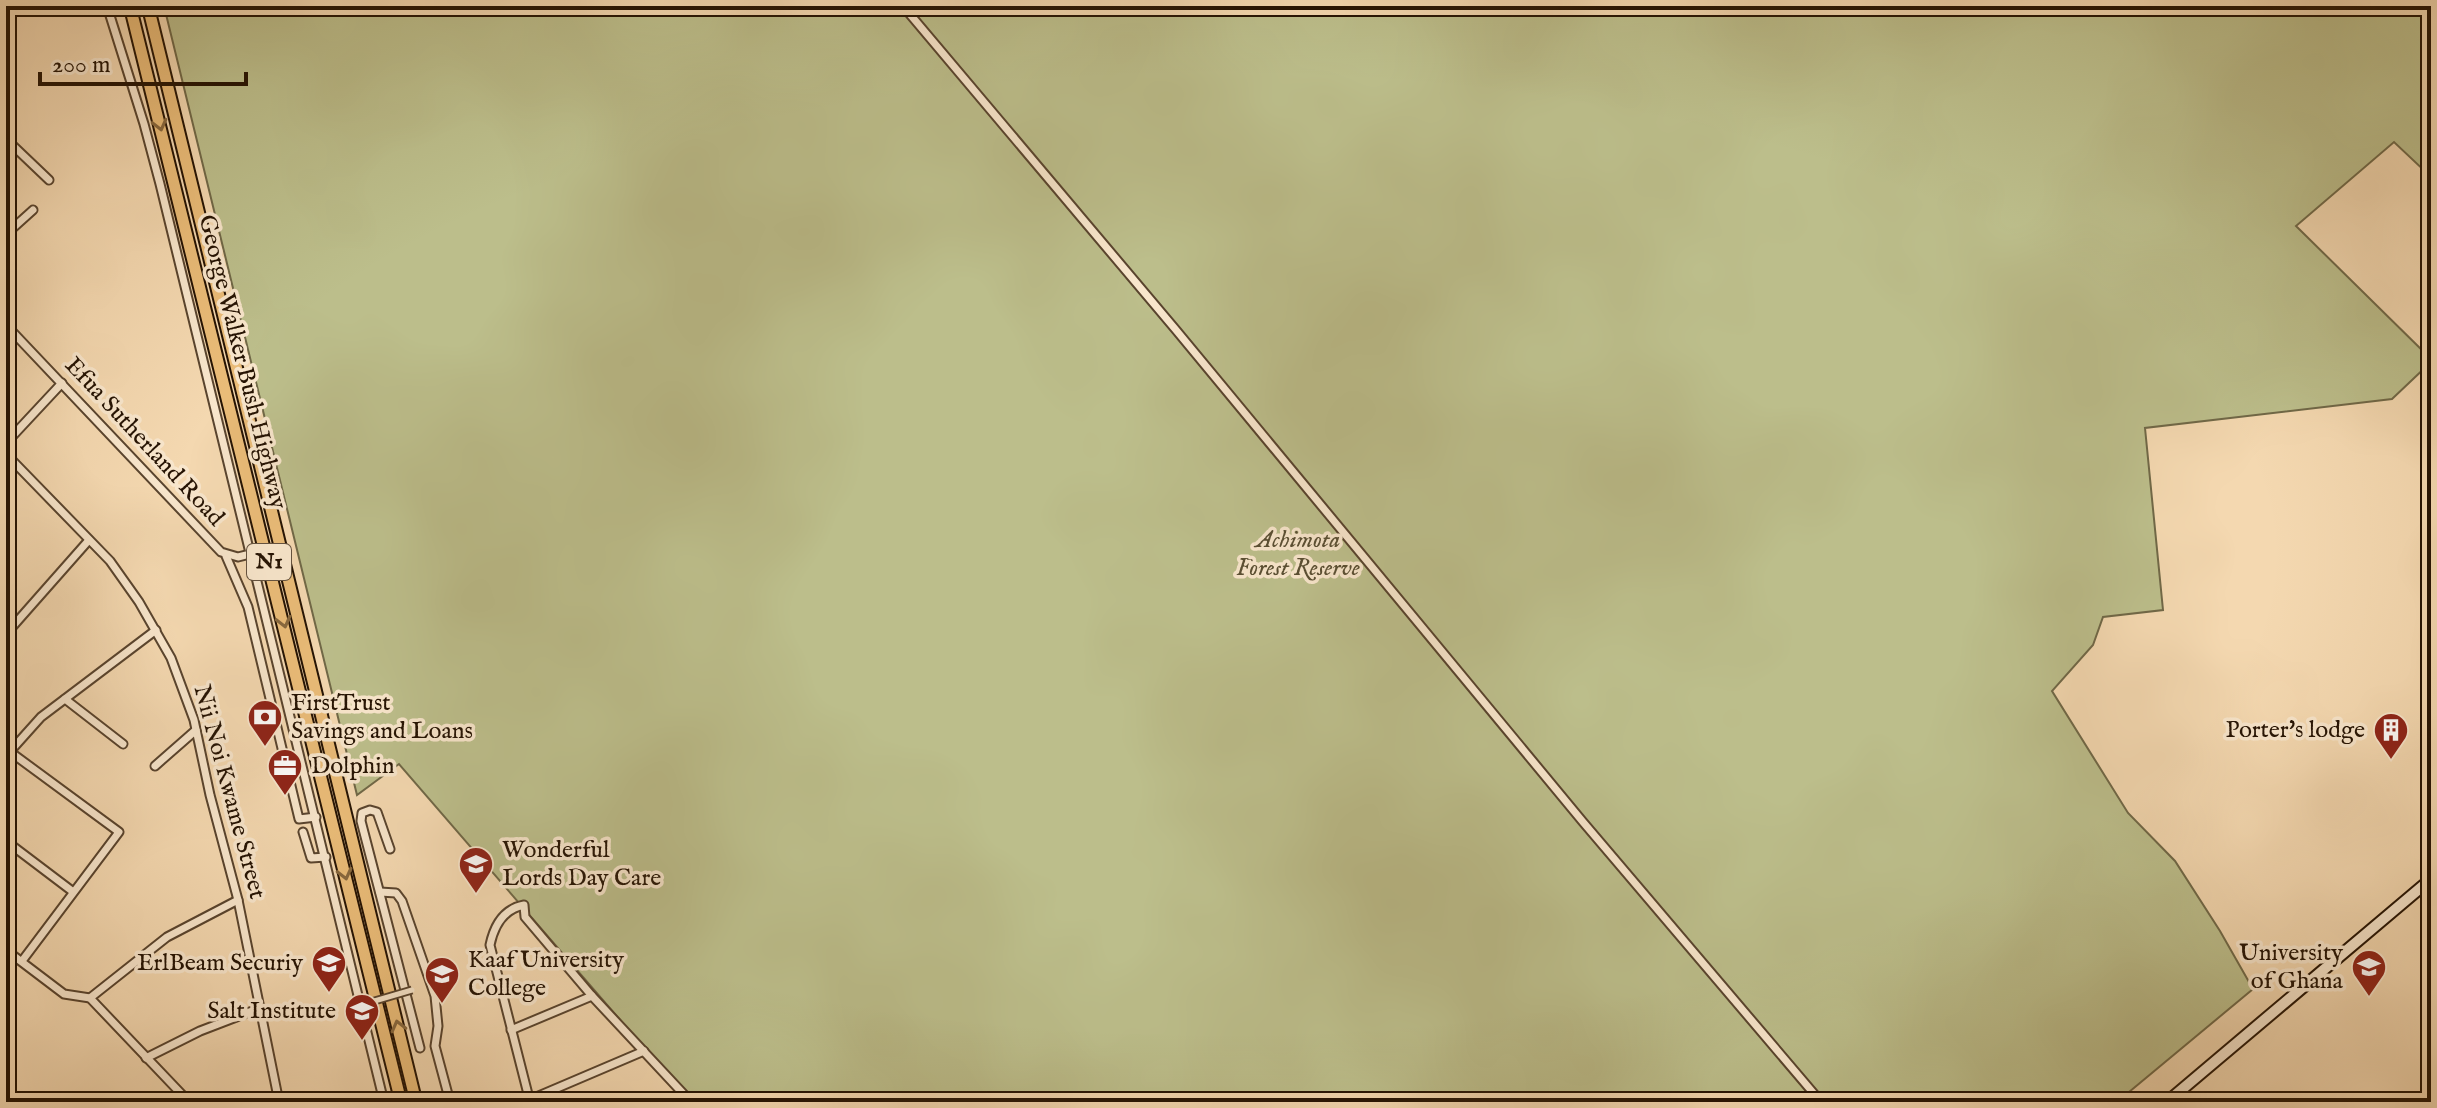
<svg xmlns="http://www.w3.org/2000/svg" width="2437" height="1108" font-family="'IM FELL English',serif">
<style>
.green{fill:#bcbe8b;stroke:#706847;stroke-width:2}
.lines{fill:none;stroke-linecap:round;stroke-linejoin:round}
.minor-casing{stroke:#59442e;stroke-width:11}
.secondary-casing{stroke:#251303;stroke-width:14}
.trunk-casing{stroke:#251303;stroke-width:15}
.minor{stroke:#f8e6cc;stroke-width:7}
.secondary{stroke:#f8e6cc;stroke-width:10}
.trunk{stroke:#eabc78;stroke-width:11}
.pedestrian-bridge-casing{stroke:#59442e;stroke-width:9;stroke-linecap:butt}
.pedestrian-bridge{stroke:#f8e6cc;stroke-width:5}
.oneway{stroke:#88683e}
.labels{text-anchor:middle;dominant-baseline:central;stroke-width:7;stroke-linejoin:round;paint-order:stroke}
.shield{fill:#f8e6cc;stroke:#64523f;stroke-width:2}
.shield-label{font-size:22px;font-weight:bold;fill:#251303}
.street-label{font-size:24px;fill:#251303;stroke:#f8e6cc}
.park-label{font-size:24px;font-style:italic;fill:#5a4f33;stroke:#f8e6cc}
.poi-label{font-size:24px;fill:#251303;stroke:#f8e6cc;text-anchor:start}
</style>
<rect width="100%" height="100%" fill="#f4d8b0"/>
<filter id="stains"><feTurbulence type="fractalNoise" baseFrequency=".0025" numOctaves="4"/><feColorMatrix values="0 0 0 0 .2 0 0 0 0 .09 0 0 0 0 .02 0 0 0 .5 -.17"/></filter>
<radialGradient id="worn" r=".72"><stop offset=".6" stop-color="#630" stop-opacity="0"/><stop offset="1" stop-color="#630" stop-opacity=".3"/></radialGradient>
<!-- green -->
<path class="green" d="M 164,6 L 2431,6 L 2431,177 L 2394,142 L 2296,226 L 2431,359 L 2431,362 L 2392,399 L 2145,428 L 2163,610 L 2103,617 L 2093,645 L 2052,691 L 2128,813 L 2175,861 L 2220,931 L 2253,989 L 2117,1102 L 691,1102 L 399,764 L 357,795 Z"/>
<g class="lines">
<!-- minor casing -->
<g class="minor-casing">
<g id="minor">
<path d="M 107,6 L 144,124 L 160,184 L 384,1102"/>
<path d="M 903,6 L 1176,330 L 1583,822 L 1821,1102"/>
<path d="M 6,139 L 49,180"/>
<path d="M 6,228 L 13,228 L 33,210"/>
<path d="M 6,325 L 221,552 L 238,557 L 266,550"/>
<path d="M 6,443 L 62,383"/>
<path d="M 6,454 L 110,561 L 139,602 L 171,658 L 194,720 L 210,795 L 238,900 L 279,1102"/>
<path d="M 226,556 L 248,607 L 299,819 L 316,817"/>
<path d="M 6,634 L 89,540"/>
<path d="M 65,699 L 123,744"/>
<path d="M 9,751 L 119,832 L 22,961"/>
<path d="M 6,756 L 41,717 L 156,630"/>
<path d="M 155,766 L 196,730"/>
<path d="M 303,832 L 311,858 L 326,857"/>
<path d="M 6,841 L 72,891"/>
<path d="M 390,849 L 377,812 L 370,810 L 362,813 L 361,821 L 420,1048"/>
<path d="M 380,892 L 396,893 L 402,901 L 435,996 L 438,1026 L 435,1046 L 450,1102"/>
<path d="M 6,950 L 64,994 L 90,998 L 189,1102"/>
<path d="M 90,998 L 167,937 L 238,900"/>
<path d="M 511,1030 L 592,996"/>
<path d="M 146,1058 L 200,1031 L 260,1008"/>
<path d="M 529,1100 L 644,1051"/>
<path d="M 530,1102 L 490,945 C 494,926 503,909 524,905 L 525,917 L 592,996 L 691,1102"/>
</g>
</g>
<!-- secondary casing -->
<g class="secondary-casing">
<path id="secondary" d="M 2167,1102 L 2431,879"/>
</g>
<!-- trunk casing -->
<g class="trunk-casing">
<g id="trunk">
<path d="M 130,6 L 401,1102"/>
<path d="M 148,6 L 416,1102"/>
</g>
</g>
<!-- minor -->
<use href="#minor" class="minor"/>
<!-- secondary -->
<use href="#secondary" class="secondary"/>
<!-- trunk -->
<use href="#trunk" class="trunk"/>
<!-- pedestrian-bridge casing -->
<g class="pedestrian-bridge-casing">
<path id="pedestrian-bridge" d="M 354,1007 L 412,990"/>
</g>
<!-- pedestrian-bridge -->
<use href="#pedestrian-bridge" class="pedestrian-bridge"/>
</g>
<!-- one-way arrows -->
<defs><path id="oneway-chevron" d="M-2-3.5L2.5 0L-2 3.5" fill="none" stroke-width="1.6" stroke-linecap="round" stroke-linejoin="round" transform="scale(2)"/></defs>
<g class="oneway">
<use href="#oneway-chevron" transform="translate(160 125) rotate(76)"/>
<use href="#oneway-chevron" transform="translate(284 622) rotate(76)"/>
<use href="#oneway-chevron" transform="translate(345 874) rotate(76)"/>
<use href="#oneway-chevron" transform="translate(398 1026) rotate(-104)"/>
</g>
<!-- icons -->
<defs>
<g id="bank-pin" transform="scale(1.8)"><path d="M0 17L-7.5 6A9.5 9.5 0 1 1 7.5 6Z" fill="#8f2418" stroke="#f8e6cc"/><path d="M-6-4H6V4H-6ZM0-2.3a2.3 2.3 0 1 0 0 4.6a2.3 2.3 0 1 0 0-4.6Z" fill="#fff"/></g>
<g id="building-pin" transform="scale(1.8)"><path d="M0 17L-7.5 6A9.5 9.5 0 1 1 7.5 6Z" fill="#8f2418" stroke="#f8e6cc"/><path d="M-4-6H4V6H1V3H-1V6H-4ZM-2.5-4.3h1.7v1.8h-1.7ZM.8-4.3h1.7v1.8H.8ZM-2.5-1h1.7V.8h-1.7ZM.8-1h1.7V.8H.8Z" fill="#fff"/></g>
<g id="office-pin" transform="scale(1.8)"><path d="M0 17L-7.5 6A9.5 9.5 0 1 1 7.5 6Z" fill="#8f2418" stroke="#f8e6cc"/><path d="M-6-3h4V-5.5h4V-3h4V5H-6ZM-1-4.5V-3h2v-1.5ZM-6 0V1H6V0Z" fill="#fff"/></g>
<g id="school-pin" transform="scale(1.8)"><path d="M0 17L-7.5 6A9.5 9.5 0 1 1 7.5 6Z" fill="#8f2418" stroke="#f8e6cc"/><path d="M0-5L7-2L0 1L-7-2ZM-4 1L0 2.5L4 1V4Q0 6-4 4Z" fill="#fff"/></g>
<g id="university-pin" transform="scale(1.8)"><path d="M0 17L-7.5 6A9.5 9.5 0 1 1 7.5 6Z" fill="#8f2418" stroke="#f8e6cc"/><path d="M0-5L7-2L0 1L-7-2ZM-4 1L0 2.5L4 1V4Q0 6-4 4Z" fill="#fff"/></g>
</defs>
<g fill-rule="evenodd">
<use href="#bank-pin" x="265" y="717"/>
<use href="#building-pin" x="2391" y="730"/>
<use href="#office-pin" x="285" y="766"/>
<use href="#school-pin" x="476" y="864"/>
<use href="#school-pin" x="329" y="963"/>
<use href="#university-pin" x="2369" y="967"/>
<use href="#university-pin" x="442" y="974"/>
<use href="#university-pin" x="362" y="1011"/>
</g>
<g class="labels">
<!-- shield labels -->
<rect class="shield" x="247" y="544" width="44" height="36" rx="6"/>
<g class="shield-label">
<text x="269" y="562">N1</text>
</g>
<!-- street labels -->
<g class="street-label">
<text transform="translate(242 362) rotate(76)">George Walker Bush Highway</text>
<text transform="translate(144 442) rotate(47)">Efua Sutherland Road</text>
<text transform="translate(229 792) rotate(75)">Nii Noi Kwame Street</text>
</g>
<!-- park labels -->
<g class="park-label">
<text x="1298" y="540">Achimota<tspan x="1298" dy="28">Forest Reserve</tspan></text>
</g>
<!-- poi labels -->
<g class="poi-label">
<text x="291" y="703">FirstTrust<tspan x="291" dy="28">Savings and Loans</tspan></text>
<text x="2365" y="730" text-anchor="end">Porter's lodge</text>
<text x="311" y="766">Dolphin</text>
<text x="502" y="850">Wonderful<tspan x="502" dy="28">Lords Day Care</tspan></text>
<text x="2343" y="953" text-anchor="end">University<tspan x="2343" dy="28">of Ghana</tspan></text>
<text x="468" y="960">Kaaf University<tspan x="468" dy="28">College</tspan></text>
<text x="303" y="963" text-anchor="end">ErlBeam Securiy</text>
<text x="336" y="1011" text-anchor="end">Salt Institute</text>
</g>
</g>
<!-- margin -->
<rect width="2437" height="1108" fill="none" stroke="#f4d8b0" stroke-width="32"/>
<rect x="8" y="8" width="2421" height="1092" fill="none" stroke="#251303" stroke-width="4"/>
<rect x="16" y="16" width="2405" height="1076" fill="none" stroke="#251303" stroke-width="2"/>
<!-- scale -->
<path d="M40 72v12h206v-12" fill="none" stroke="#251303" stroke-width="4"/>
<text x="52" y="72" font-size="24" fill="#251303" stroke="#f8e6cc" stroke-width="6" paint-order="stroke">200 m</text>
<rect width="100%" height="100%" filter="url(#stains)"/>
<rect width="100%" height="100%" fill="url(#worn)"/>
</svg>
